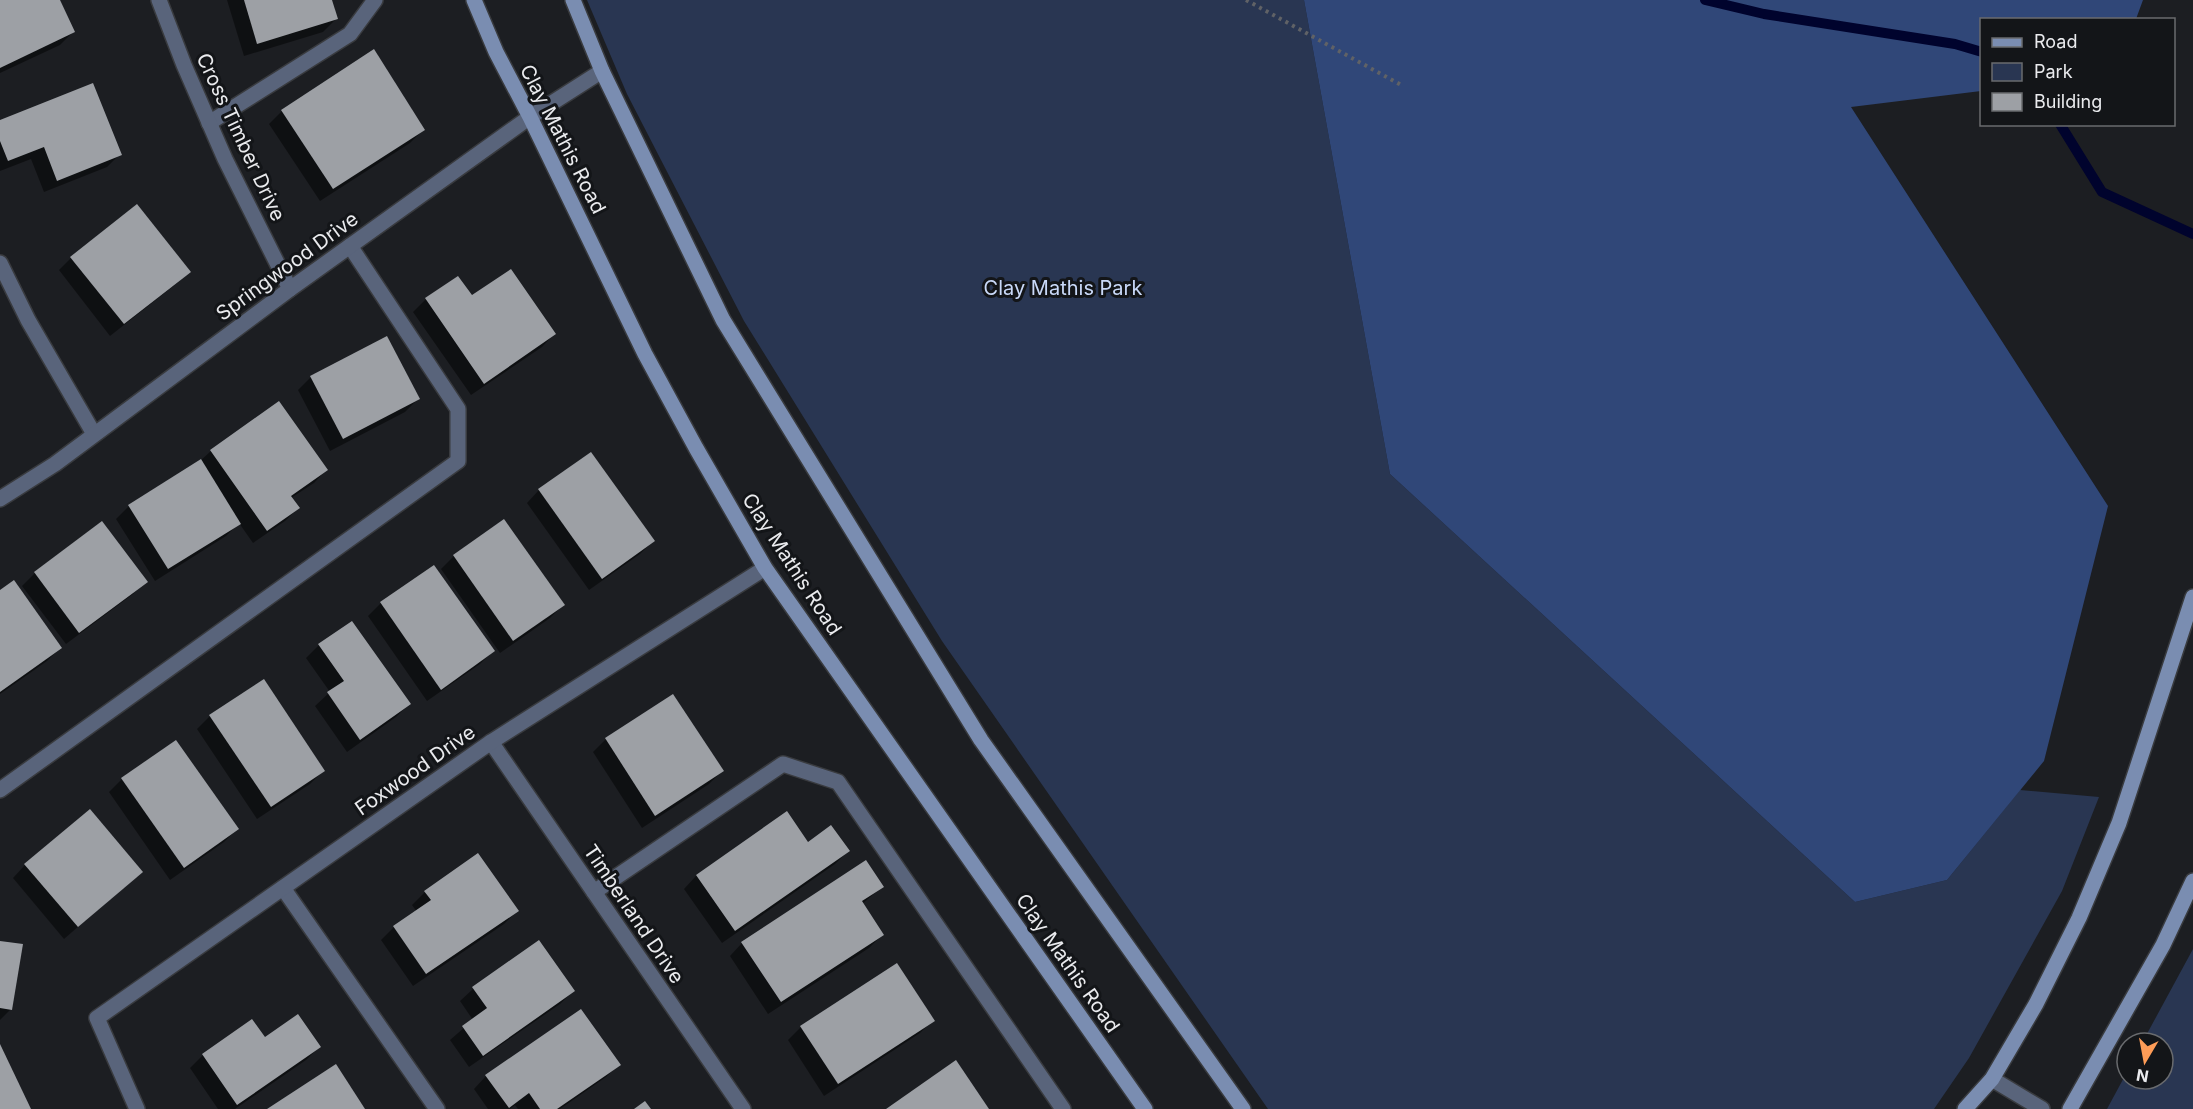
<svg xmlns="http://www.w3.org/2000/svg" width="2193" height="1109" font-family="Inter,sans-serif">
<style>
.green{fill:#293652}
.forest{fill:#304778}
.shadow{fill:#0007}
.lines{fill:none;stroke-linecap:round;stroke-linejoin:round}
.stream{stroke:#00032d;stroke-width:10}
.building{fill:#9da0a5}
.service-casing{stroke:#393b3f;stroke-width:18}
.minor-casing{stroke:#393b3f;stroke-width:18}
.secondary-casing{stroke:#393b3f;stroke-width:18}
.path{stroke:#606266;stroke-width:4;stroke-dasharray:3 4.5;stroke-linecap:butt}
.service{stroke:#59647b;stroke-width:15}
.minor{stroke:#59647b;stroke-width:15}
.secondary{stroke:#7a8db1;stroke-width:15}
.labels{text-anchor:middle;dominant-baseline:central;stroke-width:6;stroke-linejoin:round;paint-order:stroke}
.street-label{font-size:20px;fill:#eaebee;stroke:#131518}
.park-label{font-size:20px;fill:#c9d9f8;stroke:#131518}
</style>
<rect width="100%" height="100%" fill="#1c1e22"/>
<!-- green -->
<g class="green">
<path d="M 587,0 L 1304,0 L 1390,474 L 1855,902 L 1947,880 L 2020,790 L 2099,797 L 2062,891 L 1969,1058 L 1934,1109 L 1268,1109 L 942,641 L 744,321 L 627,94 Z"/>
<path d="M 2193,949 L 2193,1109 L 2107,1109 L 2127,1072 L 2127,1079 L 2163,1079 L 2163,1043 L 2142,1043 Z"/>
</g>
<!-- forest -->
<path class="forest" d="M 1304,0 L 2143,0 L 2136,19 L 1982,20 L 1981,91 L 1851,107 L 2108,506 L 2044,761 L 1947,880 L 1855,902 L 1390,474 Z"/>
<!-- shadow -->
<g class="shadow">
<path d="M 0,0 L 58,0 L 73,32 L 60,45 L 0,73 Z"/>
<path d="M 227,0 L 330,0 L 336,19 L 323,32 L 244,56 Z"/>
<path d="M 282,111 L 423,130 L 410,143 L 320,201 L 269,124 Z"/>
<path d="M 0,122 L 120,154 L 107,167 L 44,192 L 31,159 L 0,171 Z"/>
<path d="M 71,258 L 189,272 L 176,284 L 110,336 L 59,270 Z"/>
<path d="M 457,278 L 471,298 L 554,334 L 542,347 L 471,395 L 413,312 L 426,299 Z"/>
<path d="M 311,377 L 418,399 L 405,412 L 330,451 L 298,390 Z"/>
<path d="M 279,404 L 326,470 L 314,483 L 291,498 L 298,508 L 285,521 L 253,543 L 239,523 L 226,536 L 155,581 L 116,519 L 129,506 L 200,461 L 211,451 Z"/>
<path d="M 539,490 L 653,541 L 640,554 L 589,590 L 527,503 Z"/>
<path d="M 504,521 L 563,605 L 550,618 L 500,653 L 441,569 L 454,556 Z"/>
<path d="M 434,567 L 493,651 L 480,664 L 427,701 L 368,616 L 381,603 Z"/>
<path d="M 35,573 L 146,581 L 133,594 L 66,644 L 22,586 Z"/>
<path d="M 0,592 L 60,648 L 47,661 L 0,694 Z"/>
<path d="M 319,645 L 409,704 L 396,717 L 347,752 L 315,706 L 330,692 L 306,658 Z"/>
<path d="M 672,696 L 722,771 L 709,784 L 642,828 L 593,752 L 606,739 Z"/>
<path d="M 210,716 L 323,771 L 310,784 L 257,819 L 197,729 Z"/>
<path d="M 176,742 L 237,829 L 224,842 L 170,880 L 109,792 L 122,779 Z"/>
<path d="M 786,814 L 807,844 L 848,851 L 835,864 L 722,943 L 684,889 L 696,876 Z"/>
<path d="M 25,865 L 141,872 L 64,939 L 13,878 Z"/>
<path d="M 882,887 L 862,904 L 882,935 L 869,948 L 768,1014 L 730,956 L 742,943 Z"/>
<path d="M 425,892 L 517,911 L 504,924 L 413,986 L 381,940 L 394,927 L 417,912 L 412,905 Z"/>
<path d="M 0,942 L 11,1009 L 0,1020 Z"/>
<path d="M 539,942 L 573,991 L 560,1004 L 469,1067 L 450,1040 L 473,1020 L 460,1001 L 473,989 Z"/>
<path d="M 933,1020 L 920,1033 L 824,1096 L 788,1040 L 801,1027 Z"/>
<path d="M 252,1021 L 264,1039 L 319,1047 L 306,1060 L 235,1109 L 218,1109 L 190,1068 L 203,1055 Z"/>
<path d="M 619,1064 L 606,1077 L 560,1109 L 518,1109 L 515,1105 L 510,1109 L 488,1109 L 474,1089 L 486,1076 Z"/>
</g>
<g class="lines">
<!-- stream -->
<g class="stream">
<path d="M 1705,0 L 1764,14 L 1955,44 L 1982,52"/>
<path d="M 2060,124 L 2102,192 L 2193,234"/>
</g>
</g>
<!-- building -->
<g class="building">
<path d="M 0,0 L 60,0 L 75,32 L 0,68 Z"/>
<path d="M 244,0 L 332,0 L 338,19 L 257,44 Z"/>
<path d="M 374,49 L 425,130 L 333,189 L 281,110 Z"/>
<path d="M 93,83 L 122,155 L 57,181 L 44,147 L 8,161 L 0,141 L 0,120 Z"/>
<path d="M 137,204 L 191,272 L 124,324 L 70,257 Z"/>
<path d="M 511,269 L 556,334 L 484,384 L 425,298 L 458,276 L 472,295 Z"/>
<path d="M 387,336 L 420,399 L 343,439 L 310,376 Z"/>
<path d="M 279,401 L 328,470 L 291,496 L 300,508 L 267,531 L 210,450 Z"/>
<path d="M 591,452 L 655,541 L 602,579 L 538,489 Z"/>
<path d="M 201,459 L 241,524 L 168,569 L 128,505 Z"/>
<path d="M 504,519 L 565,605 L 513,641 L 453,555 Z"/>
<path d="M 102,521 L 148,582 L 79,633 L 34,572 Z"/>
<path d="M 434,565 L 495,651 L 441,690 L 380,602 Z"/>
<path d="M 14,580 L 62,648 L 0,692 L 0,590 Z"/>
<path d="M 352,621 L 411,704 L 360,740 L 327,692 L 344,681 L 318,644 Z"/>
<path d="M 264,679 L 325,771 L 271,807 L 209,715 Z"/>
<path d="M 673,694 L 724,771 L 655,816 L 605,738 Z"/>
<path d="M 176,740 L 239,829 L 184,868 L 121,778 Z"/>
<path d="M 90,809 L 143,872 L 78,927 L 24,864 Z"/>
<path d="M 787,811 L 808,842 L 831,825 L 850,851 L 735,931 L 696,875 Z"/>
<path d="M 478,853 L 519,911 L 426,974 L 393,926 L 431,900 L 424,891 Z"/>
<path d="M 866,860 L 884,887 L 862,901 L 884,935 L 781,1002 L 741,942 Z"/>
<path d="M 539,940 L 575,991 L 483,1056 L 462,1026 L 487,1008 L 472,987 Z"/>
<path d="M 0,941 L 23,944 L 12,1010 L 0,1008 Z"/>
<path d="M 897,963 L 935,1021 L 838,1084 L 800,1026 Z"/>
<path d="M 581,1009 L 621,1065 L 557,1109 L 540,1109 L 529,1093 L 509,1108 L 485,1075 Z"/>
<path d="M 298,1014 L 321,1047 L 237,1105 L 202,1054 L 252,1019 L 265,1037 Z"/>
<path d="M 0,1044 L 31,1109 L 0,1109 Z"/>
<path d="M 956,1060 L 989,1109 L 886,1109 Z"/>
<path d="M 336,1064 L 365,1109 L 267,1109 Z"/>
<path d="M 645,1101 L 651,1109 L 634,1109 Z"/>
</g>
<g class="lines">
<!-- service casing -->
<g class="service-casing">
<g id="service">
<path d="M 209,123 L 350,34 L 375,0"/>
<path d="M 0,263 L 28,320 L 94,434"/>
<path d="M 0,790 L 458,461 L 458,409 L 350,246"/>
<path d="M 283,888 L 437,1109"/>
<path d="M 594,892 L 783,764 L 838,782 L 1063,1109"/>
</g>
</g>
<!-- minor casing -->
<g class="minor-casing">
<g id="minor">
<path d="M 159,0 L 184,65 L 225,159 L 290,289"/>
<path d="M 0,499 L 55,464 L 290,289 L 530,117 L 602,71"/>
<path d="M 491,742 L 743,1109"/>
<path d="M 1992,1079 L 2042,1109"/>
<path d="M 137,1109 L 97,1018 L 491,742 L 765,568"/>
</g>
</g>
<!-- secondary casing -->
<g class="secondary-casing">
<g id="secondary">
<path d="M 474,0 L 496,52 L 530,117 L 645,354 L 696,448 L 765,568 L 1145,1109"/>
<path d="M 573,0 L 602,71 L 723,320 L 981,740 L 1243,1109"/>
<path d="M 1965,1109 L 1992,1079 L 2036,1004 L 2079,918 L 2119,823 L 2193,597"/>
<path d="M 2070,1109 L 2163,945 L 2193,881"/>
</g>
</g>
<!-- path -->
<path class="path" d="M 1246,0 L 1403,86"/>
<!-- service -->
<use href="#service" class="service"/>
<!-- minor -->
<use href="#minor" class="minor"/>
<!-- secondary -->
<use href="#secondary" class="secondary"/>
</g>
<g class="labels">
<!-- street labels -->
<g class="street-label">
<text transform="translate(241 137) rotate(65)">Cross Timber Drive</text>
<text transform="translate(563 139) rotate(63)">Clay Mathis Road</text>
<text transform="translate(287 266) rotate(-36)">Springwood Drive</text>
<text transform="translate(792 564) rotate(57)">Clay Mathis Road</text>
<text transform="translate(415 770) rotate(-35)">Foxwood Drive</text>
<text transform="translate(634 914) rotate(56)">Timberland Drive</text>
<text transform="translate(1068 963) rotate(55)">Clay Mathis Road</text>
</g>
<!-- park labels -->
<g class="park-label">
<text x="1063" y="288">Clay Mathis Park</text>
</g>
</g>
<!-- legend -->
<rect x="1980" y="18" width="195" height="108" fill="#131518" stroke="#696b6e" stroke-width="1.5"/>
<rect x="1992" y="38" width="30" height="9" fill="#7a8db1" stroke="#696b6e" stroke-width="1.5"/>
<text x="2034" y="48" font-size="18" fill="#eaebee">Road</text>
<rect x="1992" y="63" width="30" height="18" fill="#293652" stroke="#696b6e" stroke-width="1.5"/>
<text x="2034" y="78" font-size="18" fill="#eaebee">Park</text>
<rect x="1992" y="93" width="30" height="18" fill="#9da0a5" stroke="#696b6e" stroke-width="1.5"/>
<text x="2034" y="108" font-size="18" fill="#eaebee">Building</text>
<!-- north arrow -->
<g transform="translate(2145 1061) rotate(190)"><circle r="28" fill="#131518" stroke="#696b6e" stroke-width="1.5"/>
<path d="M0-4.5L10 22L0 15L-10 22Z" fill="#fe9c57"/>
<text y="-9" font-size="16" font-weight="bold" text-anchor="middle" fill="#eaebee">N</text>
</g>
</svg>
